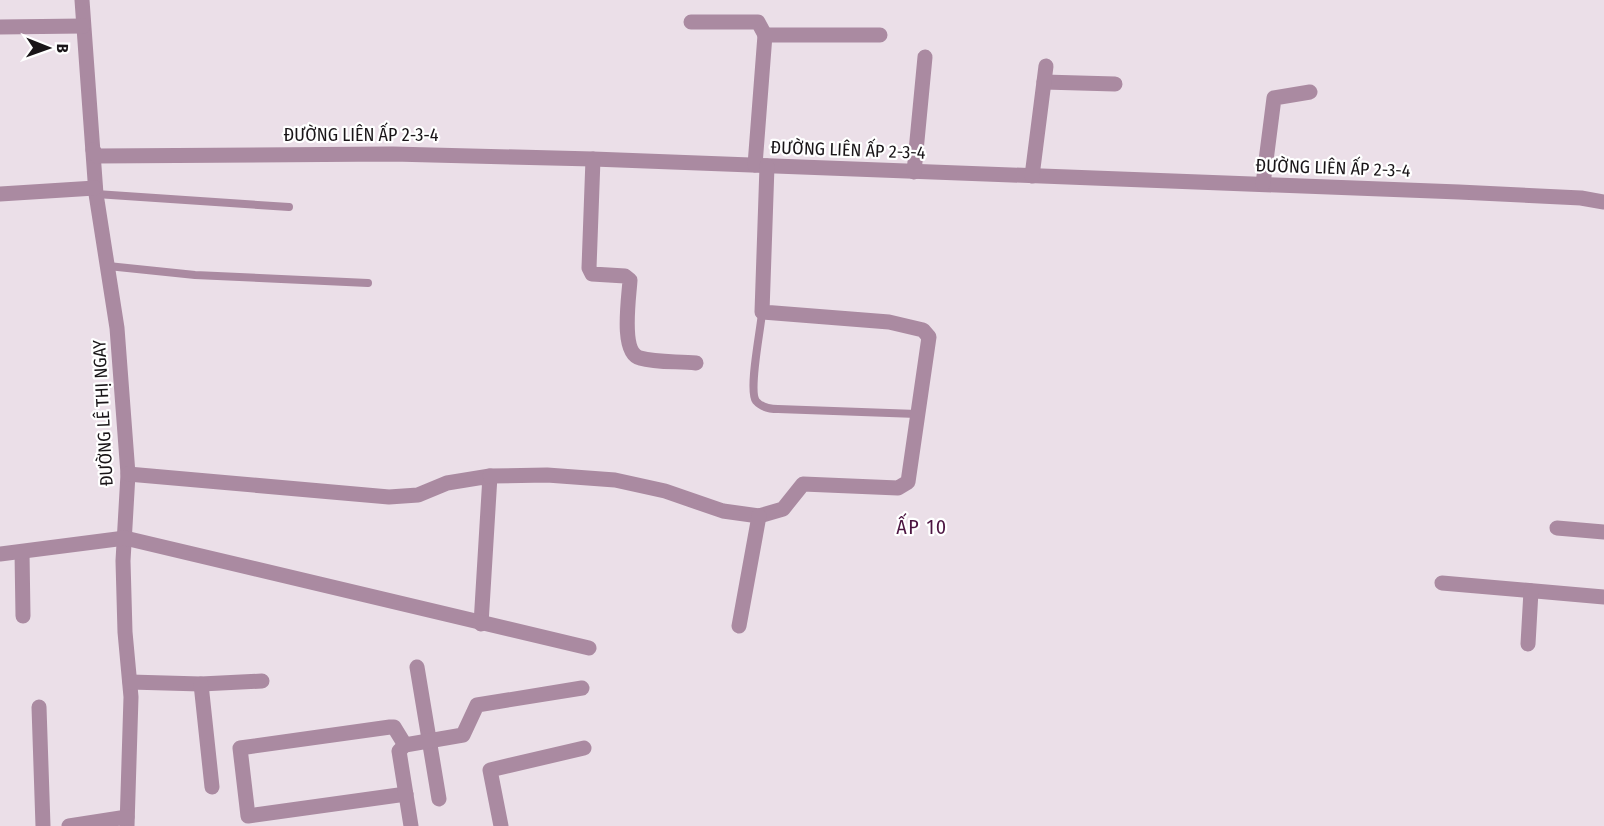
<svg xmlns="http://www.w3.org/2000/svg" width="1604" height="826" font-family="'Fira Sans Condensed',sans-serif">
<style>
.lines{fill:none;stroke-linecap:round;stroke-linejoin:round}
.lane{stroke:#aa8aa1;stroke-width:8}
.street{stroke:#aa8aa1;stroke-width:15}
.labels{text-anchor:middle;dominant-baseline:central;stroke-width:4.5;stroke-linejoin:round;paint-order:stroke}
.street-label{font-size:18px;fill:#191518;stroke:#fff}
.neighbourhood-label{font-size:20px;letter-spacing:1.5px;fill:#4c1541;stroke:#fff}
</style>
<rect width="100%" height="100%" fill="#ebdfe8"/>
<g class="lines">
<!-- lane -->
<g class="lane">
<path d="M 96,194 L 289,207"/>
<path d="M 108,266 L 195,275 L 368,283"/>
<path d="M 762,312 C 761,329 748,390 756,401 C 762,408 770,409 778,409 L 917,414"/>
</g>
<!-- street -->
<g class="street">
<path d="M 82,0 L 96,194 L 117,328 L 128,474 L 123,561 L 125,632 L 131,697 L 127,826"/>
<path d="M 691,22 L 758,22 L 765,35"/>
<path d="M 0,27 L 83,26"/>
<path d="M 1044,82 L 1115,84"/>
<path d="M 93,150 L 97,156 L 393,154 L 593,159 L 1459,192 L 1581,198 L 1604,202"/>
<path d="M 593,159 L 589,268 L 592,274 L 625,276 L 630,280 C 629,298 620,353 640,358 C 657,363 678,361 696,363"/>
<path d="M 755,165 L 765,35 L 880,35"/>
<path d="M 914,172 L 925,57"/>
<path d="M 1032,176 L 1046,66"/>
<path d="M 1263,184 L 1274,98 L 1310,92"/>
<path d="M 0,194 L 95,188"/>
<path d="M 128,474 L 389,497 L 418,495 L 447,483 L 490,476 L 481,624"/>
<path d="M 490,476 L 547,475 L 615,480 L 665,491 L 723,511 L 759,516 L 783,509 L 803,484 L 898,488 L 908,482 L 929,337 L 923,330 L 889,322 L 762,312 L 767,166"/>
<path d="M 1557,528 L 1604,532"/>
<path d="M 22,552 L 23,616"/>
<path d="M 0,554 L 125,538 L 589,648"/>
<path d="M 1442,583 L 1604,597"/>
<path d="M 739,626 L 759,516"/>
<path d="M 1528,644 L 1531,591"/>
<path d="M 417,667 L 439,799"/>
<path d="M 130,682 L 201,684 L 262,681"/>
<path d="M 201,684 L 212,787"/>
<path d="M 39,707 L 43,826"/>
<path d="M 405,745 L 394,727 L 390,727 L 240,748 L 248,816 L 406,794"/>
<path d="M 69,826 L 127,817"/>
<path d="M 411,826 L 399,751 L 405,745 L 463,735 L 477,705 L 582,688"/>
<path d="M 501,826 L 490,770 L 584,748"/>
</g>
</g>
<g class="labels">
<!-- street labels -->
<g class="street-label">
<text x="361" y="135">ĐƯỜNG LIÊN ẤP 2-3-4</text>
<text transform="translate(848 150) rotate(2)">ĐƯỜNG LIÊN ẤP 2-3-4</text>
<text transform="translate(1333 168) rotate(2)">ĐƯỜNG LIÊN ẤP 2-3-4</text>
<text transform="translate(103 413) rotate(-93)">ĐƯỜNG LÊ THỊ NGAY</text>
</g>
<!-- neighbourhood labels -->
<g class="neighbourhood-label">
<text x="922" y="527">ẤP 10</text>
</g>
</g>
<!-- north arrow -->
<g transform="translate(48 48) rotate(91)" stroke="#ffffff" stroke-width="4.5" paint-order="stroke">
<path d="M0-4.5L10 22L0 15L-10 22Z" fill="#191518"/>
<text y="-9" font-size="16" font-weight="bold" text-anchor="middle" fill="#191518">B</text>
</g>
</svg>
